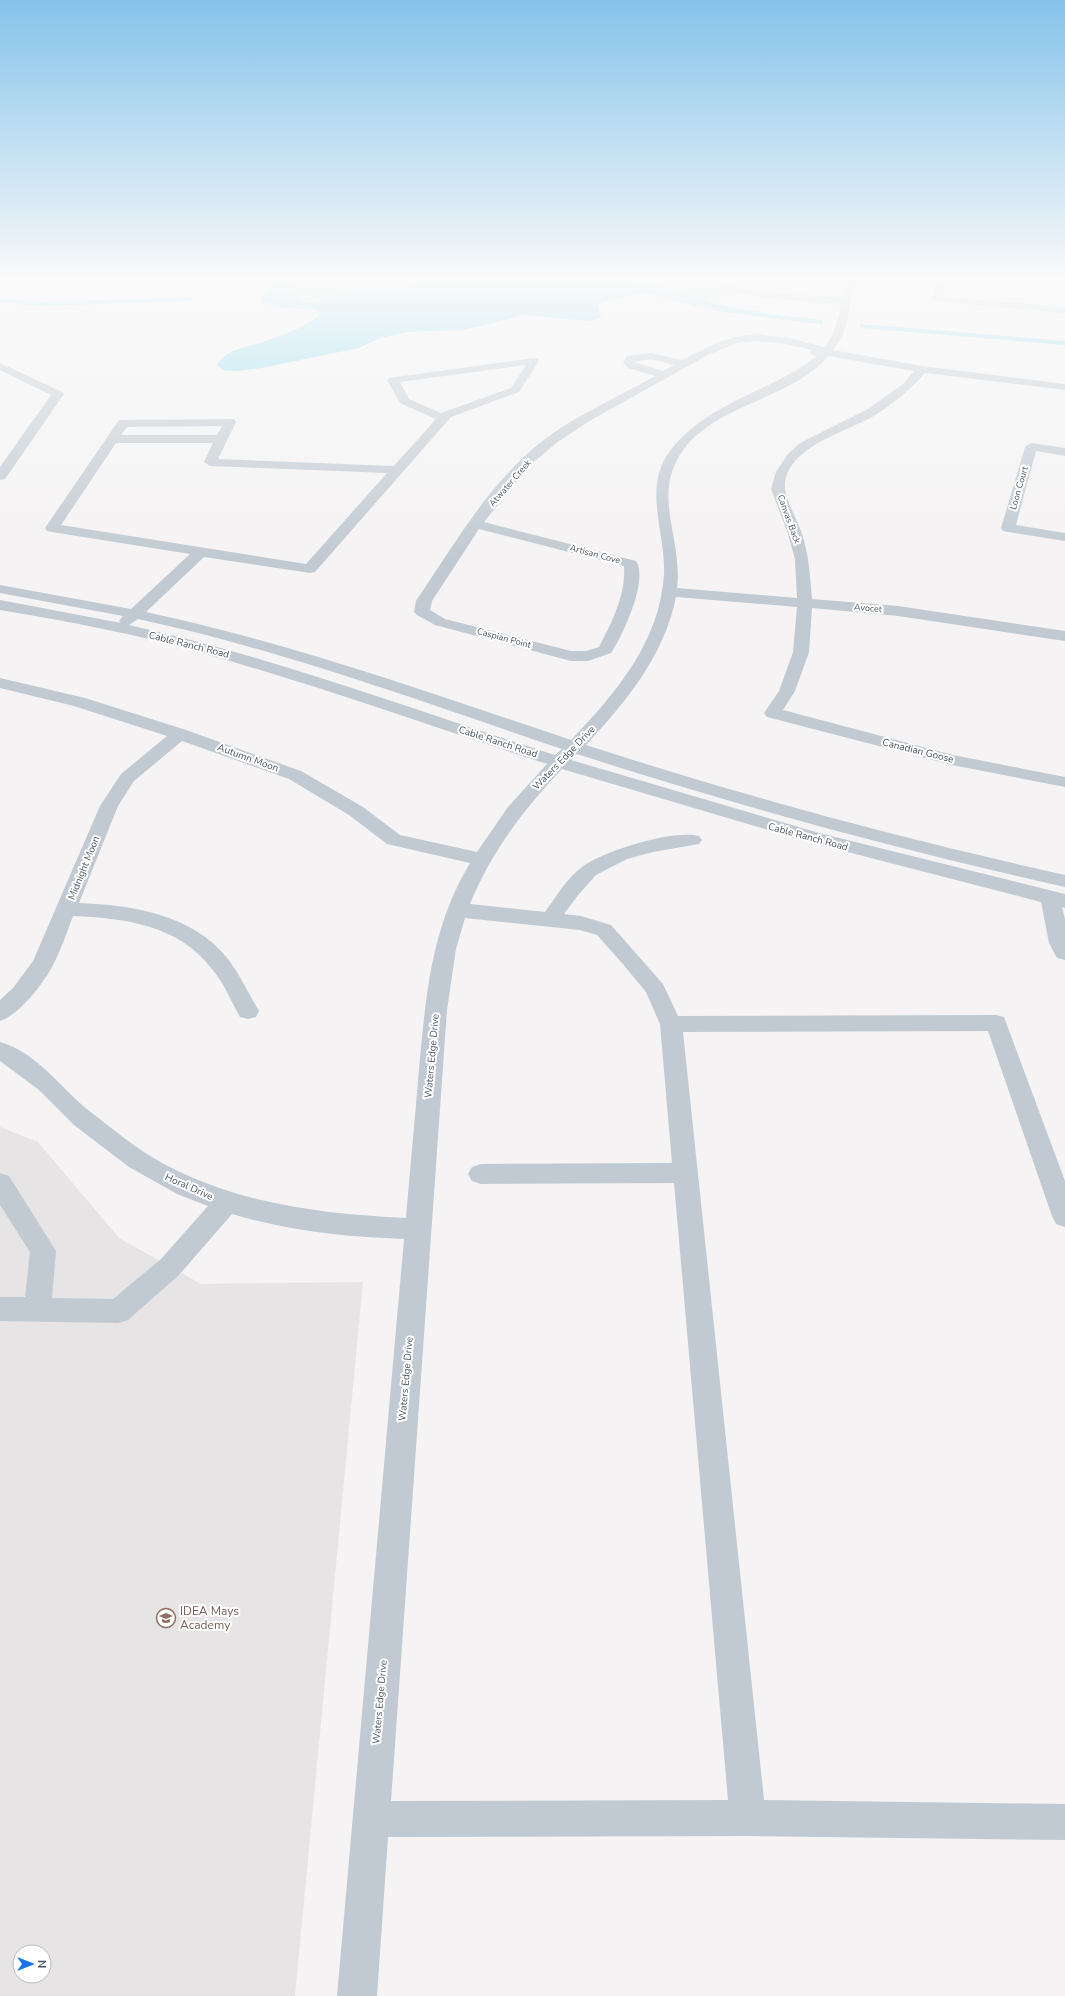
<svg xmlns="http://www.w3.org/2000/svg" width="1065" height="1996" font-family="'Nunito Sans',sans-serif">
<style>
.education{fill:#e6e4e5;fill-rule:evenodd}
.green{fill:#c3f1d5}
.water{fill:#90daee}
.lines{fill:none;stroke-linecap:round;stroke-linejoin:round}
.stream{stroke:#90daee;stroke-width:4}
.minor{fill:#c1cad2;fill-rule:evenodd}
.labels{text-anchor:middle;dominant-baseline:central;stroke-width:4;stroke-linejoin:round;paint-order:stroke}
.far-street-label{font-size:9px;fill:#4a5661;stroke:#fff}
.street-label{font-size:10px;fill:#4a5661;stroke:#fff}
.near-education-label{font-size:12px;fill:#785e54;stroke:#fff;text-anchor:start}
</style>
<rect width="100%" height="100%" fill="#f5f3f3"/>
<!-- education -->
<path class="education" d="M 0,1127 L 38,1142 L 119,1238 L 201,1284 L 363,1282 L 295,1996 L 0,1996 ZM 20,1952 L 44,1952 L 44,1976 L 20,1976 Z"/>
<!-- green -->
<g class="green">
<path d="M 294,277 L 422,277 C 415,281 409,288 401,290 C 386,294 370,289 354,291 C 337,293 318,309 300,300 C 296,298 296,284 294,277 Z"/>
<path d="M 580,277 L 673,277 L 706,285 L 736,295 L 709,301 L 666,288 Z"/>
</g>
<!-- water -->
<path class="water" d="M 271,277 L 294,277 C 296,284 296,298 300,300 C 316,308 333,295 348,291 C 365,287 384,294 401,290 C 409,288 415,281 422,277 L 580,277 L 658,286 L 697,297 L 715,304 L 770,314 L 759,316 L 717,311 L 644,293 L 603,301 L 598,306 L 601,316 L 599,319 L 587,321 L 525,315 L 463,330 L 408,332 L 380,338 L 359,348 L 261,368 L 237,371 L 223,370 L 217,365 C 227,348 246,348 263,342 C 282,335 304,328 320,315 L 319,311 C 302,307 277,311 262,301 L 262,296 L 273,285 Z"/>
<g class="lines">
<!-- stream -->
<g class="stream">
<path d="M 0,300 L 40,304 L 191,299"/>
<path d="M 753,314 L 821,322"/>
<path d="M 862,326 L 1065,343"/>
</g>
<!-- minor -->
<g class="minor">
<path d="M 681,277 C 702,277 720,284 741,288 C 774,294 808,295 842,298 L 847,277 L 857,277 C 848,303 851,329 833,350 L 922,366 L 1065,384 L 1065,390 L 925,373 C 911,389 895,402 877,414 C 849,432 784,446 785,488 C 785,497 797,521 801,531 C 809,554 810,576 812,599 L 898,606 L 1065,631 L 1065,641 L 898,616 L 812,608 L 809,652 L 795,691 L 783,710 L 953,755 L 1065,777 L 1065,787 L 952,765 L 767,717 L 764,713 L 779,691 L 793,652 L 797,607 L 676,597 C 664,656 626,702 586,745 C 743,796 903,839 1065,875 L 1065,887 C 900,850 738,806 577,754 L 571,760 L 819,833 L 1065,894 L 1065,908 L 1062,907 L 1065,919 L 1065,960 L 1057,958 L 1049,943 L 1041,902 L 805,841 L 562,769 C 524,809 491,852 470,904 L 545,912 C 556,897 567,878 582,867 C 602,851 674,829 699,836 L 702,840 L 699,844 L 653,852 L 627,859 L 596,875 L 579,894 L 564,914 L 581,916 L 611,925 L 663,984 L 678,1016 L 996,1015 L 1004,1017 L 1065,1181 L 1065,1227 L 1056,1224 L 1052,1216 L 988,1031 L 683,1032 L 764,1800 L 1065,1804 L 1065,1840 L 748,1836 L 388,1837 L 377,1996 L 337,1996 L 404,1239 C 346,1237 288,1231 232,1214 L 179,1275 L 128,1320 L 118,1323 L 0,1321 L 0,1297 L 25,1297 L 30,1252 L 0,1205 L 0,1173 L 9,1176 L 56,1251 L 52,1298 L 113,1299 L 161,1259 L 208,1206 L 177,1194 L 129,1167 L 74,1125 L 39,1090 L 0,1061 L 0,1042 C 39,1053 61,1090 92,1113 C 115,1131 138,1150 164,1164 C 239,1204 322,1214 406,1218 C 410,1168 415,1119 419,1069 C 426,995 431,928 470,863 L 387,844 L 349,815 L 289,779 L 182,741 L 134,781 L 118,806 L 79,903 C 131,905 193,914 228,959 C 240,975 249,994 259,1011 L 256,1017 L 248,1019 L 240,1017 C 231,1001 224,983 212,969 C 179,925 124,918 73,916 C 67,932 61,950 53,965 C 44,983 19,1015 0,1021 L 0,1000 L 13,988 L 33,961 L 100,806 L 121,774 L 167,736 L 74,706 L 0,688 L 0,678 L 85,698 L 186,730 L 301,771 L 363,807 L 400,835 L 477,852 L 508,807 L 547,764 C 430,726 314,684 195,651 C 131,633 66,621 0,610 L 0,600 L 121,623 L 119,621 L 123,616 L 0,593 L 0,585 L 131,609 L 190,554 L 52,532 L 47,531 L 45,528 L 119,420 L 234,419 L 236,422 L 218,459 L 394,466 L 436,419 L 400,403 L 387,380 L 389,378 L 534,358 L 538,359 L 539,361 L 519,392 L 451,417 L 315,572 L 310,573 L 204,557 L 146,612 C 291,643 430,693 571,740 C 615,694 660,642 664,574 C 666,533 642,488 670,451 C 707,402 771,392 817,356 L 811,355 L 810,353 L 812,350 L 781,343 L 756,341 L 737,343 L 708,355 L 591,420 L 559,441 L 530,465 L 484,522 L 636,561 C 649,580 622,637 611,653 L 588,661 L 571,661 L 435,625 L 417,615 L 414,612 L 416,601 C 452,548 486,488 535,447 C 571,417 615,399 655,376 L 628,368 L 623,362 L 627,356 L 651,353 L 682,360 L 721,341 L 745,335 L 756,334 L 794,339 L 824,347 C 835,334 838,320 841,304 L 777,299 L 740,294 ZM 828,356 L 914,371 L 903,384 L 868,409 L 800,443 L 788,454 L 776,472 L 771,489 L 787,531 L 795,559 L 797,598 L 677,588 C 682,552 663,512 670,479 C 688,404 786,407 828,356 ZM 651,359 L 674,365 L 663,371 L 634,362 ZM 526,365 L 511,388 L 441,413 L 409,399 L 400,382 ZM 222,426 L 217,435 L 121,435 L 127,427 ZM 116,443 L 213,443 L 204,462 L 210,466 L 387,473 L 306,564 L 61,525 ZM 479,529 L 624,566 C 626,595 612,622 599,647 L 586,651 L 571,651 L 445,619 L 430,610 L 432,601 ZM 138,619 C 283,650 422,702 562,749 L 555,755 C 414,710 274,657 129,625 ZM 465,918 L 580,930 L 597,935 L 622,963 L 646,992 L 660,1024 L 672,1163 L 481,1164 L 472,1167 L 468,1174 L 472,1181 L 481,1184 L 674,1183 L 728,1800 L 391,1801 L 447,1010 L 456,949 Z"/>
<path d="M 940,277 L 950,277 L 943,297 L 1065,307 L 1065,313 L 934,301 L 932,299 Z"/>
<path d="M 0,363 L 62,392 L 64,394 L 5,479 L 0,480 L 0,467 L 51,395 L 0,370 Z"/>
<path d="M 1031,443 L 1065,448 L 1065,456 L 1036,451 L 1016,525 L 1065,533 L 1065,541 L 1008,532 L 1003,531 L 1001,528 L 1025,447 Z"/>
</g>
</g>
<!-- sky -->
<linearGradient id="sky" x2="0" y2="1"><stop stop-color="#85c3ea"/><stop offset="0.5" stop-color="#fafafa"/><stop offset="1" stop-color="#fafafa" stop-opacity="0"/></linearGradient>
<rect width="1065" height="557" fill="url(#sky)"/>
<!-- icons -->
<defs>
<g id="school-ring" transform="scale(1)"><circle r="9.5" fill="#fff" stroke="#8d6e63" stroke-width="1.5"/><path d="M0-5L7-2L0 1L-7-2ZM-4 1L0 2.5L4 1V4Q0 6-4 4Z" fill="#8d6e63"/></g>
</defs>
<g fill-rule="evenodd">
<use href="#school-ring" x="166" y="1618"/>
</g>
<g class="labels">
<!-- far-street labels -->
<g class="far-street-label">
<text transform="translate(510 483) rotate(-49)">Atwater Creek</text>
<text transform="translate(1019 488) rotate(-74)">Loon Court</text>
<text transform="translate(789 519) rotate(70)">Canvas Back</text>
<text transform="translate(595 554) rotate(15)">Artisan Cove</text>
<text transform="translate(868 608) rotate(5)">Avocet</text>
<text transform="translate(504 638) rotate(15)">Caspian Point</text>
</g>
<!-- street labels -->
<g class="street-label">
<text transform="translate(189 645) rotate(14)">Cable Ranch Road</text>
<text transform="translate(498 742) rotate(18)">Cable Ranch Road</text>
<text transform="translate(918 751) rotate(14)">Canadian Goose</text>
<text transform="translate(248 758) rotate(20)">Autumn Moon</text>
<text transform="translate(564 758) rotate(-46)">Waters Edge Drive</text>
<text transform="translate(808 837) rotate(15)">Cable Ranch Road</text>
<text transform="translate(84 868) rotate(-68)">Midnight Moon</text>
<text transform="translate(432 1056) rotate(-85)">Waters Edge Drive</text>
<text transform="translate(189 1187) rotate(24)">Horal Drive</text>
<text transform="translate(406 1379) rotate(-85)">Waters Edge Drive</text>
<text transform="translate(380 1702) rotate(-85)">Waters Edge Drive</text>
</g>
<!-- near-education labels -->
<g class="near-education-label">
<text x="180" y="1611">IDEA Mays<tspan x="180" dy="14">Academy</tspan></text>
</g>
</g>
<!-- north arrow -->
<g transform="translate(32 1964) rotate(90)"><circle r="19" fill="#ffffff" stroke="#b7bbc0"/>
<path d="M0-3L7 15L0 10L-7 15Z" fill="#1a73e8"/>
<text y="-6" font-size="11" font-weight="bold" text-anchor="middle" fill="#4a5661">N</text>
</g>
</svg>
